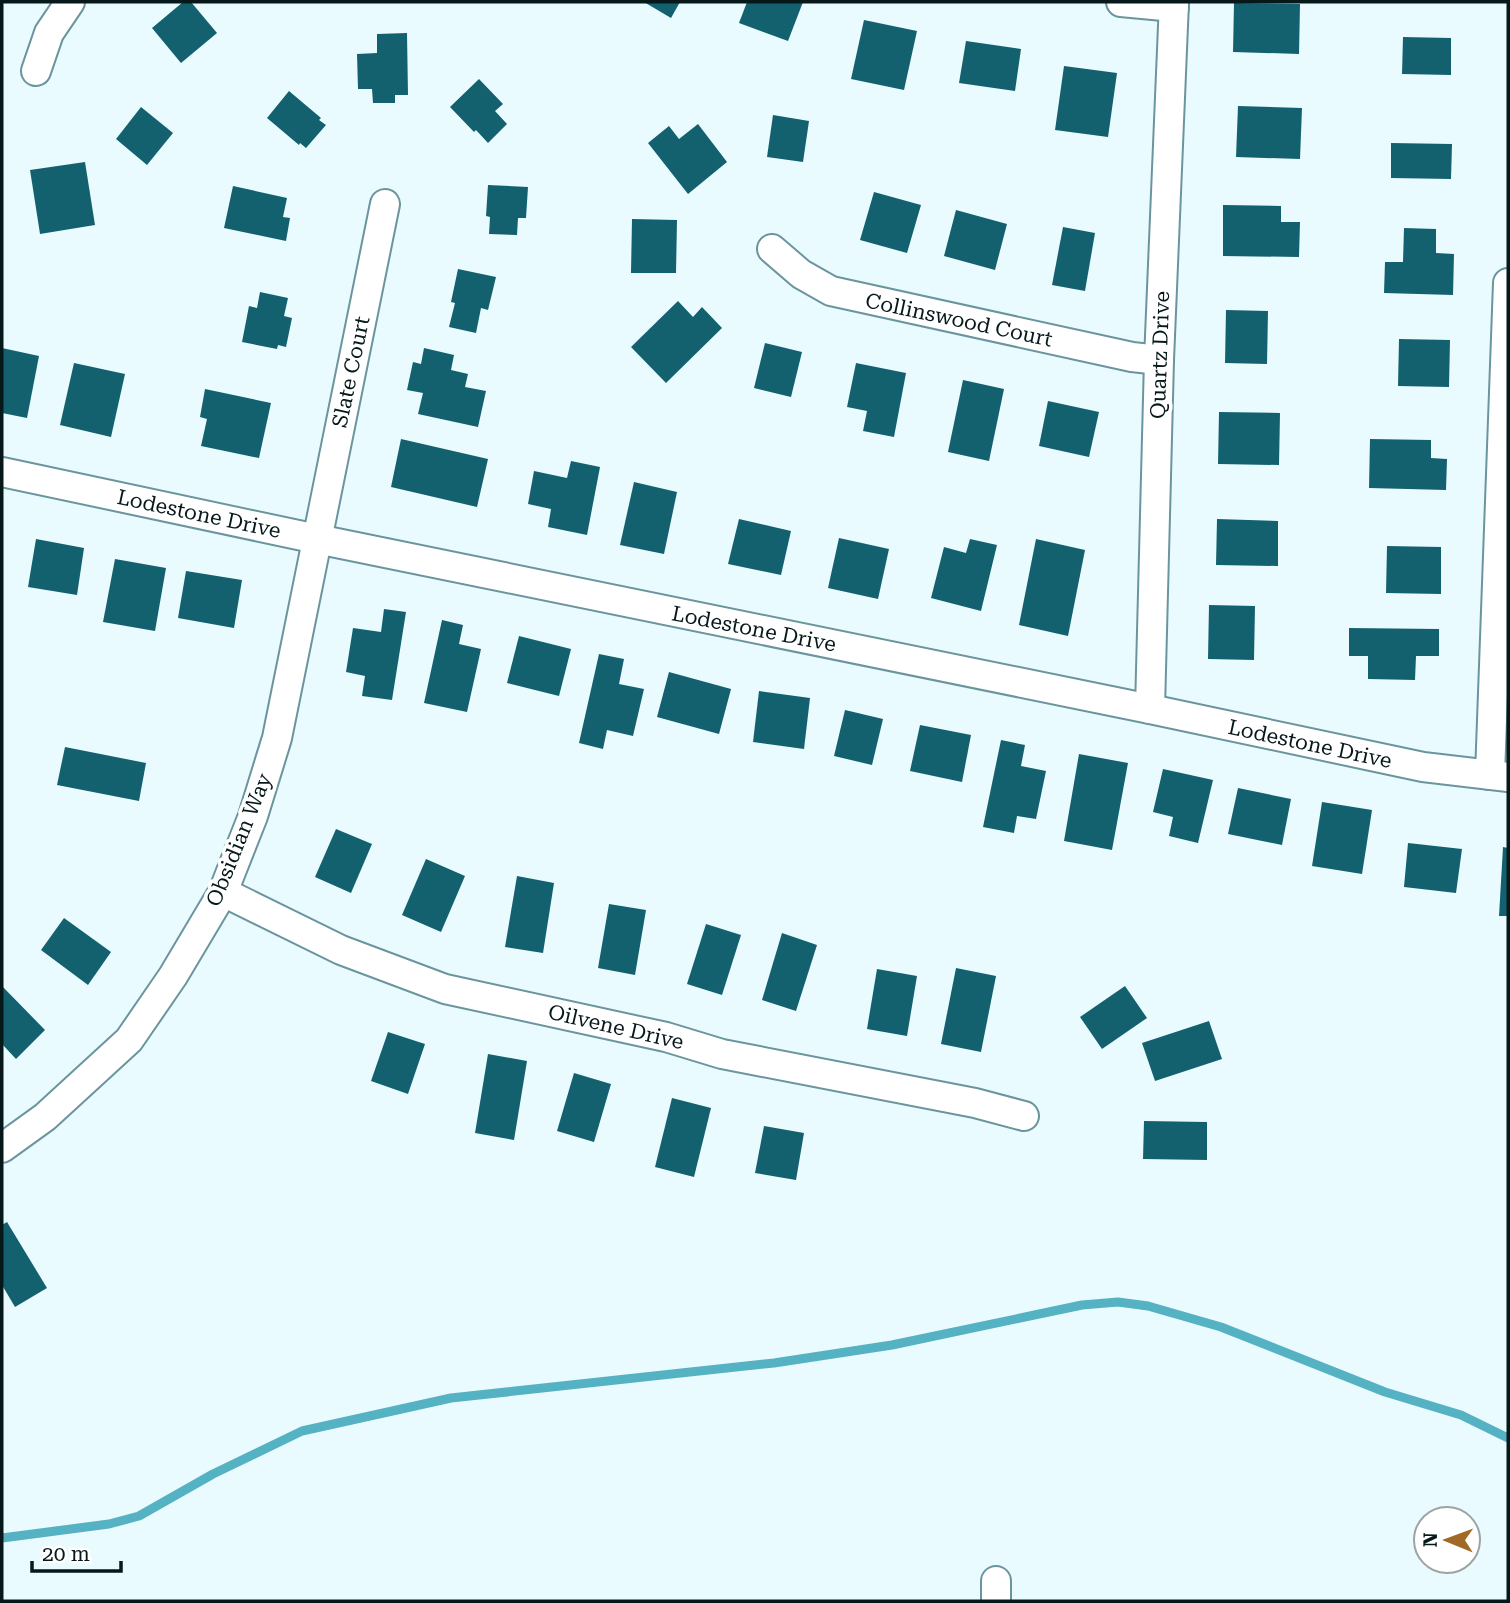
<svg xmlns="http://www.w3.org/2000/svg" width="1510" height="1603" font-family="'Roboto Serif',serif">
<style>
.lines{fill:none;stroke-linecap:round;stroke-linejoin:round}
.stream{stroke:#54b2c3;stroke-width:9}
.building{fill:#13616f}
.minor-casing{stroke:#6b959e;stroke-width:32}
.minor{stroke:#fff;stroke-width:28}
.labels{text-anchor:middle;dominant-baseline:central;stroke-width:7;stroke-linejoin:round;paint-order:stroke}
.street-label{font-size:21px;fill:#07181b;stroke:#fff}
</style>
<rect width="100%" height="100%" fill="#eafbff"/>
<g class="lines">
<!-- stream -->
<path class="stream" d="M 2,1538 L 109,1524 L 139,1516 L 213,1474 L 302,1431 L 451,1398 L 774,1363 L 892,1345 L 1082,1305 L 1118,1302 L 1148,1306 L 1221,1327 L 1385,1392 L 1461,1415 L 1508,1438"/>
</g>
<!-- building -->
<g class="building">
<path d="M 183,2 L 191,2 L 217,33 L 181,63 L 152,28 Z"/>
<path d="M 644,2 L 680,2 L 671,18 Z"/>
<path d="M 747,2 L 803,2 L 788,41 L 739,23 Z"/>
<path d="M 1234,3 L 1300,4 L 1299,54 L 1233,52 Z"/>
<path d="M 864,20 L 917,31 L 904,90 L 851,79 Z"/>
<path d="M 407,33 L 408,95 L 395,95 L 395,103 L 373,103 L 372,89 L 358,89 L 357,54 L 377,53 L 377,34 Z"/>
<path d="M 1403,37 L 1451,38 L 1451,75 L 1402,74 Z"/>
<path d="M 966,41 L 1021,49 L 1015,91 L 959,83 Z"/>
<path d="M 1064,66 L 1117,73 L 1108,137 L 1055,130 Z"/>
<path d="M 479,79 L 503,104 L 495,111 L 507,124 L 488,143 L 476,130 L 474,132 L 450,107 Z"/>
<path d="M 289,91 L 321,118 L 319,120 L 326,125 L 306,148 L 300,143 L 299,145 L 267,118 Z"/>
<path d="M 1238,106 L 1302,108 L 1300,159 L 1236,157 Z"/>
<path d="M 141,107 L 173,133 L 147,165 L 116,139 Z"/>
<path d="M 773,115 L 809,121 L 803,162 L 767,157 Z"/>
<path d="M 698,124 L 727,162 L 688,194 L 648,143 L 669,126 L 679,139 Z"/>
<path d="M 1391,143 L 1452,144 L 1451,179 L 1391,178 Z"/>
<path d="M 85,162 L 95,225 L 40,234 L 30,170 Z"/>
<path d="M 488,185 L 528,187 L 526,218 L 518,218 L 517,235 L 489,234 L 490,217 L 486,216 Z"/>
<path d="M 233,186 L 287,198 L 283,217 L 290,218 L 286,241 L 224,228 Z"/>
<path d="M 874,192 L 921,205 L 907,253 L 860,240 Z"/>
<path d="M 1223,205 L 1281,206 L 1281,222 L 1300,222 L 1299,257 L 1223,256 Z"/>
<path d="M 956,210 L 1007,224 L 995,270 L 944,256 Z"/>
<path d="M 632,219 L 677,220 L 676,273 L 631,273 Z"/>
<path d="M 1063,227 L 1095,233 L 1085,291 L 1052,285 Z"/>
<path d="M 1404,228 L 1436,229 L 1436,253 L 1454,254 L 1453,295 L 1384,293 L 1385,262 L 1403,262 Z"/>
<path d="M 458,269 L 496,277 L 488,310 L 481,308 L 476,333 L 449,327 L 455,303 L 451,302 Z"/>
<path d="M 260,292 L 288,298 L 284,316 L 292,318 L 286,347 L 278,345 L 277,349 L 242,342 L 249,306 L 257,308 Z"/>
<path d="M 678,301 L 693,317 L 702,307 L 722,328 L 666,383 L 631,347 Z"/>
<path d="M 1226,310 L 1268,311 L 1267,364 L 1225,363 Z"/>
<path d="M 1399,339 L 1450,340 L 1449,387 L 1398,386 Z"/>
<path d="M 765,343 L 802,352 L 791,397 L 754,388 Z"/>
<path d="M 2,348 L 39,356 L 27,418 L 2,413 Z"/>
<path d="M 424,348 L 454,355 L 451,370 L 468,374 L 465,387 L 486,391 L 478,427 L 418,414 L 423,393 L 407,390 L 413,362 L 421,364 Z"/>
<path d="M 74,363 L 125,374 L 111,437 L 60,425 Z"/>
<path d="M 856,363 L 906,373 L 894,437 L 863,431 L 867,411 L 847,407 Z"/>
<path d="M 963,380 L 1004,389 L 989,461 L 948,452 Z"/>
<path d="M 205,389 L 271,403 L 259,458 L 201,446 L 207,419 L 200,417 Z"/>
<path d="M 1048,401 L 1099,412 L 1089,457 L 1039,446 Z"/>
<path d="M 1219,412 L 1280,413 L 1279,465 L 1218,464 Z"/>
<path d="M 401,439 L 488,459 L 477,507 L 391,487 Z"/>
<path d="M 1370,439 L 1431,440 L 1431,458 L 1447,459 L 1446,490 L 1369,488 Z"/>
<path d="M 571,461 L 600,467 L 587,535 L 548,527 L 551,509 L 528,504 L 534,471 L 567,478 Z"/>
<path d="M 634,482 L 677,492 L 664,554 L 620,545 Z"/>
<path d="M 739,519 L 791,531 L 781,575 L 728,564 Z"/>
<path d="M 1217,519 L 1278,521 L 1278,566 L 1216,565 Z"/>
<path d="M 839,538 L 889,549 L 878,599 L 828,588 Z"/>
<path d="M 36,539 L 84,548 L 77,595 L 28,587 Z"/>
<path d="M 970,539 L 997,545 L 981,611 L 931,598 L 944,547 L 966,553 Z"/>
<path d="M 1036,539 L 1085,550 L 1068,636 L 1019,625 Z"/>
<path d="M 1387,546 L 1441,547 L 1441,594 L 1386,593 Z"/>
<path d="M 115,559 L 166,568 L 155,631 L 103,622 Z"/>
<path d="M 186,571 L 242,580 L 234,628 L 178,618 Z"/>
<path d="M 1209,605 L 1255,606 L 1254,660 L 1208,659 Z"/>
<path d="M 384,609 L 406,612 L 392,700 L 362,696 L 365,676 L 346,672 L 353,628 L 381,632 Z"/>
<path d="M 442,620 L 463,625 L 459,644 L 481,649 L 467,712 L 424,703 Z"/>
<path d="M 1349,628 L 1439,629 L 1439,656 L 1416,656 L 1415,680 L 1368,679 L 1368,656 L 1349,656 Z"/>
<path d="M 519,636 L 571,649 L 559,696 L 507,683 Z"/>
<path d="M 599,654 L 624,659 L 619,684 L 644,689 L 633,736 L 607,730 L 603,749 L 579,743 Z"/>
<path d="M 669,672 L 731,689 L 719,734 L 657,717 Z"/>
<path d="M 759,691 L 810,698 L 804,749 L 753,742 Z"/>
<path d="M 845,710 L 883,719 L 872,765 L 834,756 Z"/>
<path d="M 920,725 L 971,735 L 962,782 L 910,771 Z"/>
<path d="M 1001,740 L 1025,745 L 1021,766 L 1046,771 L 1036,819 L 1017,816 L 1014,833 L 983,827 Z"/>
<path d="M 65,747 L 146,763 L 139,801 L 57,785 Z"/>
<path d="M 1079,754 L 1128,763 L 1112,850 L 1064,841 Z"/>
<path d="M 1163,769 L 1213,780 L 1198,843 L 1169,836 L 1173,817 L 1153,812 Z"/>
<path d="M 1238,788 L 1291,799 L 1282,845 L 1228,834 Z"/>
<path d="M 1322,802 L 1372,810 L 1362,874 L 1312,866 Z"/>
<path d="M 336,829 L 372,844 L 351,893 L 315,877 Z"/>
<path d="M 1408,843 L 1462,849 L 1456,893 L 1404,887 Z"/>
<path d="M 1503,847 L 1508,848 L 1508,916 L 1499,916 Z"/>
<path d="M 426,859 L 465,876 L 441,932 L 402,915 Z"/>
<path d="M 517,876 L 554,883 L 543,953 L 505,947 Z"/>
<path d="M 609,904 L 646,910 L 635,975 L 598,968 Z"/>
<path d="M 64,918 L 111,952 L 88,985 L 41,950 Z"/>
<path d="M 706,924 L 741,935 L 722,995 L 687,984 Z"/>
<path d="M 782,933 L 817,945 L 796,1011 L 762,1000 Z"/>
<path d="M 956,968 L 996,976 L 981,1052 L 941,1044 Z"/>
<path d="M 877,969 L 917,976 L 907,1036 L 867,1029 Z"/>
<path d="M 2,986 L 45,1030 L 16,1059 L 2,1044 Z"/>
<path d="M 1125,986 L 1147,1018 L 1102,1049 L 1080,1017 Z"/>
<path d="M 1209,1021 L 1222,1059 L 1155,1081 L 1142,1043 Z"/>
<path d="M 388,1032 L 425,1044 L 408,1094 L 371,1081 Z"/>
<path d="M 488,1054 L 527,1061 L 514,1140 L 475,1133 Z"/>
<path d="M 574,1073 L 611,1084 L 594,1142 L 557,1131 Z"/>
<path d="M 672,1098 L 711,1108 L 694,1177 L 655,1167 Z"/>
<path d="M 1144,1121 L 1207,1122 L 1207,1160 L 1143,1159 Z"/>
<path d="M 764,1126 L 804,1133 L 796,1180 L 755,1173 Z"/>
<path d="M 7,1222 L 47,1288 L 15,1307 L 2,1285 L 2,1225 Z"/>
</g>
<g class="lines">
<!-- minor casing -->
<g class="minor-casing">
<g id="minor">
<path d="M 1121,2 L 1174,7"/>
<path d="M 36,71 L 49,33 L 70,2"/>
<path d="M 772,249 L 801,274 L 831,291 L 1132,357 L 1159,360"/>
<path d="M 2,472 L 317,539 L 1150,709 L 1423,767 L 1508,777"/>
<path d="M 1150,709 L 1159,360 L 1174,2"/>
<path d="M 1490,775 L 1508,283"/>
<path d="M 223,892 L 341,950 L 445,989 L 666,1037 L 722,1054 L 975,1103 L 1024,1116"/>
<path d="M 2,1148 L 45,1117 L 129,1040 L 173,976 L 223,892 L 253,816 L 277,738 L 385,204"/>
<path d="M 996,1601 L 996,1581"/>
</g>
</g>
<!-- minor -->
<use href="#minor" class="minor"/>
</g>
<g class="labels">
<!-- street labels -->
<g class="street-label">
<text transform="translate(959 320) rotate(12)">Collinswood Court</text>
<text transform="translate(1160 355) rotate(-88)">Quartz Drive</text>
<text transform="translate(351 372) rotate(-78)">Slate Court</text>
<text transform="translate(199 514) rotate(12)">Lodestone Drive</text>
<text transform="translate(754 629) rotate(11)">Lodestone Drive</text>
<text transform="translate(1310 744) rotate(12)">Lodestone Drive</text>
<text transform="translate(239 840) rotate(-68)">Obsidian Way</text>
<text transform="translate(616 1027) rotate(13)">Oilvene Drive</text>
</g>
</g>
<!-- border -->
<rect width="1510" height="1603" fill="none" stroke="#07181b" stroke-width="7"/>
<!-- north arrow -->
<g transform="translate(1447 1540) rotate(271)"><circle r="33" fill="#ffffff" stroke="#9ca3a4" stroke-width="2"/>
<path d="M0-5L12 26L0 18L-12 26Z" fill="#a16925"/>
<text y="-10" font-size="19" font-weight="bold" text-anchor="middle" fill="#07181b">N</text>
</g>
<!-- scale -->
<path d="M32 1561v10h89v-10" fill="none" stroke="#07181b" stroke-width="3.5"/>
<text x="42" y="1561" font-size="21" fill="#07181b" stroke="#ffffff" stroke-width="5" paint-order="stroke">20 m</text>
</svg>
